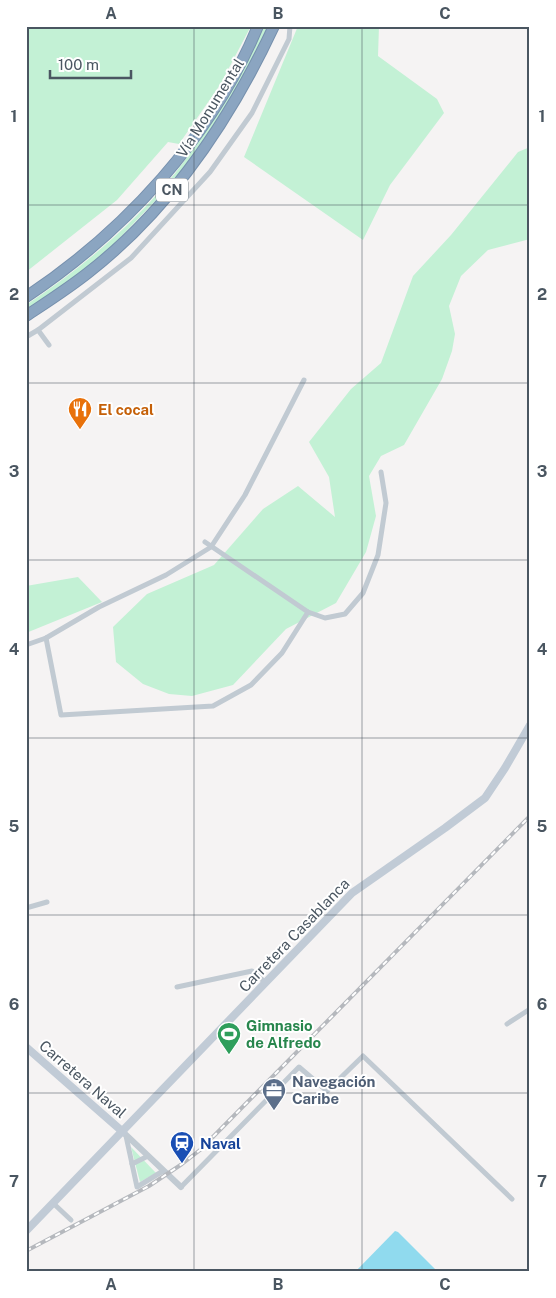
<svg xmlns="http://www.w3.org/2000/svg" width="556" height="1298" font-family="'Public Sans',sans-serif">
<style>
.green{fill:#c3f1d5}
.water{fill:#90daee}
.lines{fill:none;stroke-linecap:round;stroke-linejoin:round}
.motorway-casing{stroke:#7690ad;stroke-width:12}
.minor{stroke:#c1cad2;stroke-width:5}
.tertiary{stroke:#c1cad2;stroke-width:6}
.secondary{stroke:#c1cbd6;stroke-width:8}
.motorway{stroke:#8ba5c1;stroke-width:10}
.rail-casing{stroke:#b5b8bd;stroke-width:4}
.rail{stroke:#fff;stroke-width:2;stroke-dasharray:5.5;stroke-linecap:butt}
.grid{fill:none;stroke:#4a5661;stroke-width:1;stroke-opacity:0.55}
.labels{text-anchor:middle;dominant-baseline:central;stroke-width:4;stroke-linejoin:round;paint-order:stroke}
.shield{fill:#fff;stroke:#808990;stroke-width:1}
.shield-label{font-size:14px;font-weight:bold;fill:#4a5661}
.street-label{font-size:15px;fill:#4a5661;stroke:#fff}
.food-label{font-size:15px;font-weight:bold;fill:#c56008;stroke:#fff;text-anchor:start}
.leisure-label{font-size:15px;font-weight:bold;fill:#27864d;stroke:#fff;text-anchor:start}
.service-label{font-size:15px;font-weight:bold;fill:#4e5e75;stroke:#fff;text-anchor:start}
.transit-label{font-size:15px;font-weight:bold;fill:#164399;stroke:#fff;text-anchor:start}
.neatline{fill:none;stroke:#4a5661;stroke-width:2}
.grid-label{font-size:16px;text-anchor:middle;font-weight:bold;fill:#4a5661}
</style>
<rect width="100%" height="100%" fill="#f5f3f3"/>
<!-- green -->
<g class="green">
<path d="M 26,26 L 251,26 L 220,85 L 179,144 L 168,142 L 117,200 L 26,272 Z"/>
<path d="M 264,26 L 270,26 L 227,107 L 180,175 L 112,246 L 86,269 L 26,311 L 26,305 C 82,268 134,224 176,172 C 191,153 203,132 216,112 C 233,84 250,56 264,26 Z"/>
<path d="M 298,26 L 379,26 L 378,56 L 437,99 L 444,113 L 390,185 L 363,240 L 244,157 Z"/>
<path d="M 530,147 L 530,239 L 488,250 L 461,276 L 449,306 L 455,334 L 452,351 L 442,379 L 404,445 L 381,456 L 369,476 L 376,516 L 366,552 L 336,603 L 286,629 L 233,685 L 192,696 L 169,694 L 143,684 L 116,662 L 113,627 L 147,594 L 214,565 L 263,509 L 298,486 L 335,517 L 329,477 L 309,442 L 351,389 L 381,363 L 413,276 L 451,235 L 518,152 Z"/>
<path d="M 78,577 L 102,602 L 26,633 L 26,586 Z"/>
<path d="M 131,1147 L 156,1173 L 140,1182 Z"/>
</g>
<!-- water -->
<path class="water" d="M 395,1231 L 398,1232 L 438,1272 L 355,1272 Z"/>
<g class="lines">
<!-- motorway casing -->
<g class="motorway-casing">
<g id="motorway">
<path d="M 26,297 C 125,231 212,137 258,26"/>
<path d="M 26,316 C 47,302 69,288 89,272 C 171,208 230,120 274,26"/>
</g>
</g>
<!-- minor -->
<g class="minor">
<path d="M 38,330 L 49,345"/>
<path d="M 26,337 L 38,330 L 131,258 L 210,172 L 252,113 L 289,39 L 290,26"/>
<path d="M 205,542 L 308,612 L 325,618 L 345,614 L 363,593 L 378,555 L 386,503 L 381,472"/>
<path d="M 46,638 L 61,715 L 213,706 L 251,685 L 282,653 L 308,612"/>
<path d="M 26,645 L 46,638 L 99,607 L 166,575 L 211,547 L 245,495 L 304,380"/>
<path d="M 26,908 L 47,902"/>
<path d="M 177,987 L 252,971 L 266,983"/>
<path d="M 507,1024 L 530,1009"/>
<path d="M 126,1136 L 137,1187 L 163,1171"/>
<path d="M 132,1164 L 148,1156"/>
<path d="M 181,1187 L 299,1067 L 327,1091 L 363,1056 L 512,1199"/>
<path d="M 54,1204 L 71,1220"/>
</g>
<!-- tertiary -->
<path class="tertiary" d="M 123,1132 L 181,1187"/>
<!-- secondary -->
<g class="secondary">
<path d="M 26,1047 L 123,1132"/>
<path d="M 26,1231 L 352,893 L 445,828 L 485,798 L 505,768 L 530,725"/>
</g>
<!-- motorway -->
<use href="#motorway" class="motorway"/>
<!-- rail casing -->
<g class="rail-casing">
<path id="rail" d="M 26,1251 L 149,1186 L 182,1164 L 200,1150 L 530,816"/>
</g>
<!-- rail -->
<use href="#rail" class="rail"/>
</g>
<!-- grid -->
<path class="grid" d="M 194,26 L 194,1272M 362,26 L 362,1272M 26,205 L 530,205M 26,383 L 530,383M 26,560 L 530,560M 26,738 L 530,738M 26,915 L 530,915M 26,1093 L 530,1093"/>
<!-- icons -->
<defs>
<g id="restaurant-pin" transform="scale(1.25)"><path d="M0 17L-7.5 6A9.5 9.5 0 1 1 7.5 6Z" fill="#e8710a" stroke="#fff"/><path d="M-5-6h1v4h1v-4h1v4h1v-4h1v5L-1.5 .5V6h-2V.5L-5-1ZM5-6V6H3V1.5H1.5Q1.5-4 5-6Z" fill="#fff"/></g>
<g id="stadium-pin" transform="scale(1.25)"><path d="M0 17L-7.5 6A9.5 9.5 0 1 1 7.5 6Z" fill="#2e9e5b" stroke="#fff"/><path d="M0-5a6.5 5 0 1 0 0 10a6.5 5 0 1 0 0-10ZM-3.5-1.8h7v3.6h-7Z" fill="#fff"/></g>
<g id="office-pin" transform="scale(1.25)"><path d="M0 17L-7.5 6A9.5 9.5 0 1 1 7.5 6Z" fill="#5c6f8a" stroke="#fff"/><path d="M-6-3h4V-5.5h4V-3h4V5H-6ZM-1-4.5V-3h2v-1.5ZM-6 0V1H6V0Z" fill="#fff"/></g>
<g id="station-pin" transform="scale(1.25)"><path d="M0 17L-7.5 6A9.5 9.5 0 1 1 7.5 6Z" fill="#1a4fb4" stroke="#fff"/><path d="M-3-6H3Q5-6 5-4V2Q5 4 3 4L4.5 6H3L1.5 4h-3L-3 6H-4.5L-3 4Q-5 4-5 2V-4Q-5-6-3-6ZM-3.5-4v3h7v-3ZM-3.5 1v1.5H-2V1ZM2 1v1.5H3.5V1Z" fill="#fff"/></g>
</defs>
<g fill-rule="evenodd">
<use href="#restaurant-pin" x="80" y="409"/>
<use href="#stadium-pin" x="229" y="1034"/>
<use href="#office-pin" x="274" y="1090"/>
<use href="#station-pin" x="182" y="1143"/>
</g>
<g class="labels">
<!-- shield labels -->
<rect class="shield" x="156" y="178.5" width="32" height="23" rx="4"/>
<g class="shield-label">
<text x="172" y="190">CN</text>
</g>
<!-- street labels -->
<g class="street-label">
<text transform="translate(210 108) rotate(-58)">Vía Monumental</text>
<text transform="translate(294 935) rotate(-46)">Carretera Casablanca</text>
<text transform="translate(83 1079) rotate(41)">Carretera Naval</text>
</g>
<!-- food labels -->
<g class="food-label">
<text x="98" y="409">El cocal</text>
</g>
<!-- leisure labels -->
<g class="leisure-label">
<text x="246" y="1025">Gimnasio<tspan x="246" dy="17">de Alfredo</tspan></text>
</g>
<!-- service labels -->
<g class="service-label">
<text x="292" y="1081">Navegación<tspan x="292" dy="17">Caribe</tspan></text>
</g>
<!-- transit labels -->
<g class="transit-label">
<text x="200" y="1143">Naval</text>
</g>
</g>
<!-- border -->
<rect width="556" height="1298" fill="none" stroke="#ffffff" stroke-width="55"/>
<!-- scale -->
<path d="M50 70v8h81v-8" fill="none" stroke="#4a5661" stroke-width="2.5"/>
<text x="58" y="70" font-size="15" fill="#4a5661" stroke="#ffffff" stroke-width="4" paint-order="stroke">100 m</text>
<rect x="28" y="28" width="500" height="1242" class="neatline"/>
<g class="grid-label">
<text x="111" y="19">A</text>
<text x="278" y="19">B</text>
<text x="445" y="19">C</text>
<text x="14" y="122">1</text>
<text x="542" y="122">1</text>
<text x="14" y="300">2</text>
<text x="542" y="300">2</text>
<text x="14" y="477">3</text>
<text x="542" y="477">3</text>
<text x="14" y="655">4</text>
<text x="542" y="655">4</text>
<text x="14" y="832">5</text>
<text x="542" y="832">5</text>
<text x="14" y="1010">6</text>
<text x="542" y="1010">6</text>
<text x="14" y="1187">7</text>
<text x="542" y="1187">7</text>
<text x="111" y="1290">A</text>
<text x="278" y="1290">B</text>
<text x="445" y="1290">C</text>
</g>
</svg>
